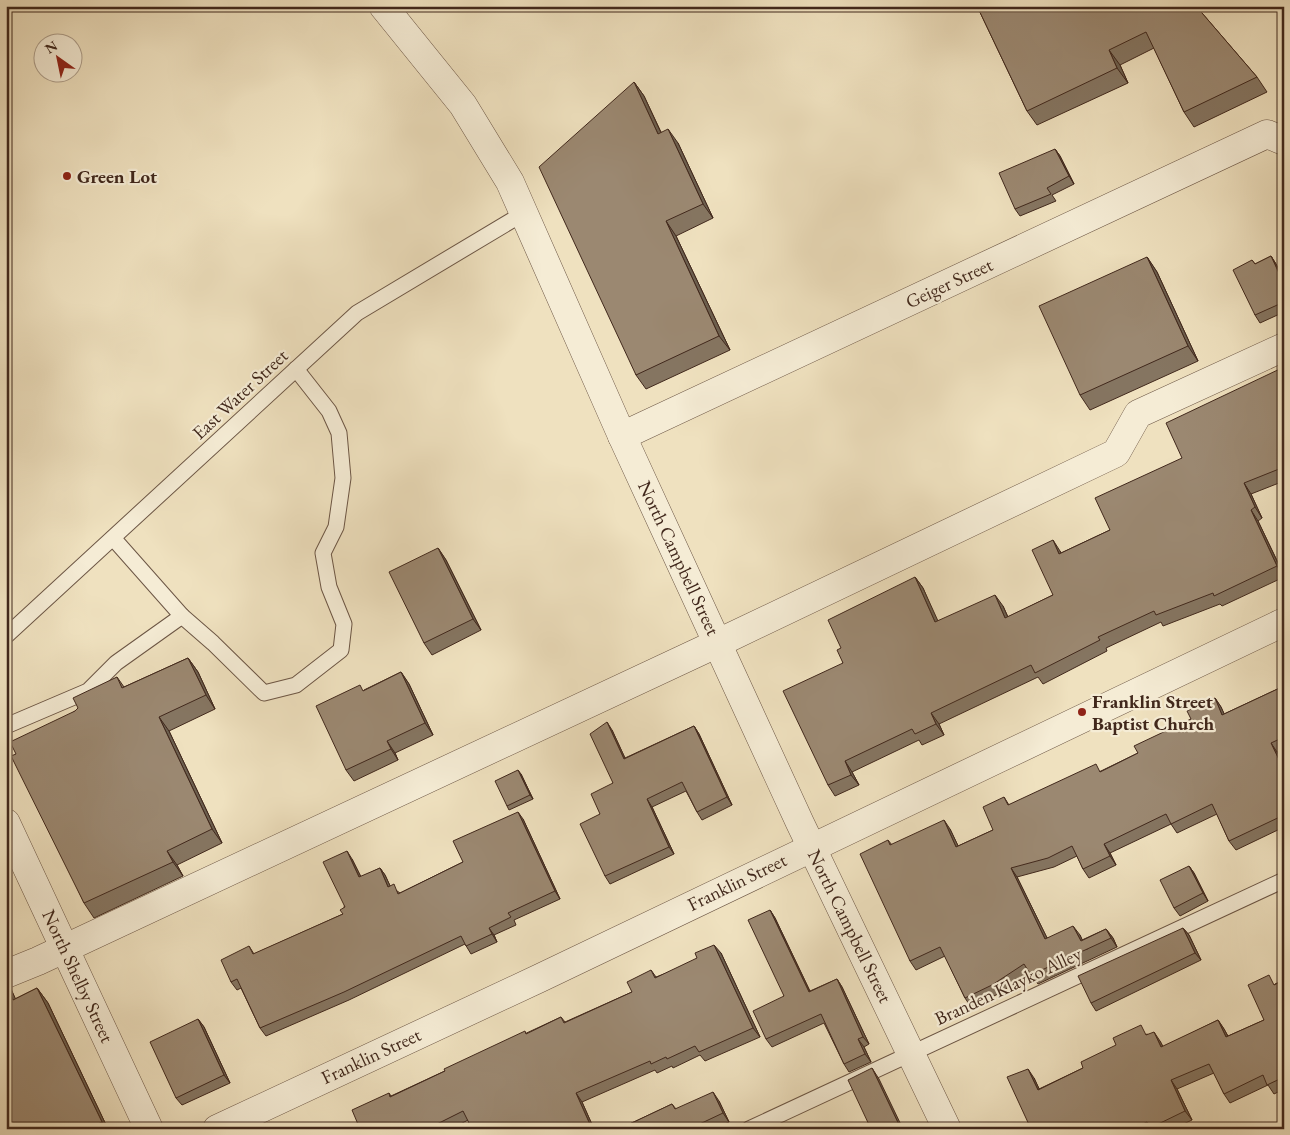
<svg xmlns="http://www.w3.org/2000/svg" width="1290" height="1135" font-family="'EB Garamond',serif">
<style>
.lines{fill:none;stroke-linecap:round;stroke-linejoin:round}
.service-casing{stroke:#6c5645;stroke-width:17}
.minor-casing{stroke:#6c5645;stroke-width:29}
.service{stroke:#f5ecd5;stroke-width:15}
.minor{stroke:#f5ecd5;stroke-width:28}
.wall{fill:#857561;stroke:#41281c}
.shaded-wall{fill:#6c5f4f;stroke:#41281c}
.building{fill:#9b8871;stroke:#41281c}
.poi-dot{fill:#8f2418;stroke:#f5ecd5;stroke-width:2}
.labels{text-anchor:middle;dominant-baseline:central;stroke-width:4.5;stroke-linejoin:round;paint-order:stroke}
.poi-label{font-size:19px;font-weight:bold;fill:#41281c;stroke:#f5ecd5;text-anchor:start}
.street-label{font-size:19px;fill:#41281c;stroke:#f5ecd5}
</style>
<rect width="100%" height="100%" fill="#efe1bf"/>
<filter id="stains"><feTurbulence type="fractalNoise" baseFrequency=".004" numOctaves="4"/><feColorMatrix values="0 0 0 0 .2 0 0 0 0 .09 0 0 0 0 .02 0 0 0 .5 -.17"/></filter>
<radialGradient id="worn" r=".72"><stop offset=".6" stop-color="#630" stop-opacity="0"/><stop offset="1" stop-color="#630" stop-opacity=".3"/></radialGradient>
<g class="lines">
<!-- service casing -->
<g class="service-casing">
<g id="service">
<path d="M 113,538 L 182,616"/>
<path d="M 6,636 L 357,313 L 524,213"/>
<path d="M 6,726 L 88,691 L 116,663 L 182,616 L 213,643 L 264,693 L 296,685 L 341,650 L 344,624 L 329,587 L 323,553 L 336,527 L 343,478 L 339,433 L 329,411 L 296,369"/>
<path d="M 749,1129 L 1284,880"/>
</g>
</g>
<!-- minor casing -->
<g class="minor-casing">
<g id="minor">
<path d="M 383,6 L 463,105 L 510,182 L 622,436 L 800,823 L 947,1129"/>
<path d="M 622,436 L 1267,134 L 1284,141"/>
<path d="M 6,823 L 149,1129"/>
<path d="M 6,974 L 38,961 L 718,643 L 1116,453 L 1138,414 L 1284,347"/>
<path d="M 217,1129 L 540,978 L 1284,622"/>
</g>
</g>
<!-- service -->
<use href="#service" class="service"/>
<!-- minor -->
<use href="#minor" class="minor"/>
</g>
<!-- wall -->
<g class="wall">
<path d="M 977,6 L 1196,6 L 1257,77 L 1267,92 L 1194,127 L 1184,112 L 1154,48 L 1120,65 L 1128,83 L 1037,125 L 1027,111 Z"/>
<path d="M 634,82 L 644,96 L 661,132 L 678,143 L 713,218 L 676,236 L 730,350 L 646,389 L 636,375 Z"/>
<path d="M 1055,149 L 1060,156 L 1074,184 L 1052,195 L 1056,201 L 1020,216 L 1015,209 Z"/>
<path d="M 1271,256 L 1276,264 L 1284,280 L 1284,312 L 1260,323 L 1255,315 L 1252,260 L 1255,264 Z"/>
<path d="M 1147,257 L 1157,272 L 1198,361 L 1090,410 L 1080,395 Z"/>
<path d="M 1284,367 L 1284,481 L 1251,494 L 1262,518 L 1258,521 L 1284,575 L 1284,577 L 1222,606 L 1220,604 L 1163,626 L 1161,622 L 1106,648 L 1107,651 L 1043,684 L 1038,677 L 939,724 L 944,735 L 922,745 L 919,740 L 852,772 L 859,785 L 835,796 L 828,785 L 843,663 L 841,648 L 915,577 L 923,588 L 937,621 L 1003,606 L 1008,617 L 1053,595 L 1060,551 L 1061,553 L 1110,530 L 1182,458 Z"/>
<path d="M 438,548 L 446,560 L 481,630 L 432,655 L 424,643 Z"/>
<path d="M 188,658 L 198,672 L 215,709 L 169,731 L 222,843 L 177,865 L 183,876 L 94,918 L 84,903 L 16,754 L 75,711 L 117,677 L 124,687 Z"/>
<path d="M 401,672 L 409,684 L 433,735 L 395,753 L 398,760 L 354,781 L 346,770 L 364,690 Z"/>
<path d="M 1284,686 L 1284,749 L 1277,752 L 1284,766 L 1284,827 L 1236,850 L 1229,841 L 1217,814 L 1177,833 L 1171,824 L 1110,853 L 1116,865 L 1089,878 L 1083,869 L 1077,856 L 1054,867 L 1017,877 L 1047,938 L 1080,935 L 1082,940 L 1106,929 L 1113,938 L 1117,947 L 1038,984 L 1030,973 L 998,994 L 971,1007 L 965,998 L 945,956 L 916,970 L 910,961 L 888,840 L 892,845 L 950,829 L 958,846 L 993,830 L 1004,797 L 1009,805 L 1101,771 L 1138,753 L 1191,719 L 1215,698 L 1221,707 L 1224,714 Z"/>
<path d="M 694,726 L 699,734 L 732,805 L 702,820 L 697,812 L 686,791 L 652,807 L 674,854 L 610,884 L 605,876 L 600,814 L 613,783 L 612,730 L 625,758 Z"/>
<path d="M 521,774 L 533,799 L 509,810 L 507,806 Z"/>
<path d="M 523,819 L 560,899 L 514,920 L 516,925 L 494,935 L 497,942 L 471,954 L 465,944 L 349,1000 L 266,1036 L 260,1028 L 241,988 L 237,990 L 231,982 L 249,946 L 254,954 L 343,914 L 352,859 L 361,877 L 380,868 L 385,875 L 390,886 L 400,893 L 463,862 Z"/>
<path d="M 1189,866 L 1194,873 L 1208,901 L 1180,916 L 1174,908 Z"/>
<path d="M 770,910 L 775,918 L 810,991 L 837,979 L 842,987 L 869,1044 L 864,1047 L 871,1062 L 849,1072 L 844,1064 L 824,1023 L 772,1047 L 766,1039 L 784,996 Z"/>
<path d="M 1183,928 L 1189,935 L 1201,960 L 1096,1011 L 1091,1003 Z"/>
<path d="M 721,953 L 760,1037 L 705,1061 L 700,1055 L 673,1068 L 672,1066 L 657,1073 L 655,1070 L 582,1102 L 594,1129 L 472,1129 L 468,1120 L 451,1129 L 360,1129 L 389,1093 L 391,1096 L 561,1017 L 565,1022 L 632,992 L 651,970 L 656,977 Z"/>
<path d="M 1284,980 L 1284,1089 L 1274,1094 L 1268,1085 L 1230,1103 L 1224,1094 L 1214,1073 L 1177,1089 L 1192,1120 L 1173,1129 L 1031,1129 L 1034,1078 L 1039,1089 L 1083,1068 L 1147,1034 L 1160,1041 L 1163,1047 L 1218,1020 L 1224,1029 L 1228,1036 L 1264,1020 L 1275,984 Z"/>
<path d="M 6,982 L 11,989 L 15,999 L 37,988 L 48,1003 L 108,1129 L 6,1129 Z"/>
<path d="M 198,1019 L 204,1027 L 230,1083 L 182,1105 L 176,1098 Z"/>
<path d="M 719,1101 L 729,1122 L 714,1129 L 619,1129 L 672,1104 L 676,1109 Z"/>
</g>
<!-- shaded-wall -->
<g class="shaded-wall">
<path d="M 1109,50 L 1120,65 L 1128,83 L 1117,68 Z"/>
<path d="M 634,82 L 644,96 L 668,148 L 658,134 Z"/>
<path d="M 668,129 L 678,143 L 713,218 L 703,204 Z"/>
<path d="M 1055,149 L 1060,156 L 1074,184 L 1069,176 Z"/>
<path d="M 666,221 L 676,236 L 730,350 L 719,336 Z"/>
<path d="M 1271,256 L 1276,264 L 1284,280 L 1284,284 Z"/>
<path d="M 1147,257 L 1157,272 L 1198,361 L 1188,346 Z"/>
<path d="M 1244,483 L 1251,494 L 1262,518 L 1255,507 Z"/>
<path d="M 1251,510 L 1258,521 L 1284,576 L 1277,566 Z"/>
<path d="M 1053,540 L 1060,551 L 1067,565 L 1059,554 Z"/>
<path d="M 438,548 L 446,560 L 481,630 L 473,619 Z"/>
<path d="M 915,577 L 923,588 L 943,632 L 935,622 Z"/>
<path d="M 995,595 L 1003,606 L 1013,629 L 1005,618 Z"/>
<path d="M 188,658 L 198,672 L 215,709 L 206,695 Z"/>
<path d="M 401,672 L 409,684 L 433,735 L 425,723 Z"/>
<path d="M 1215,698 L 1221,707 L 1229,724 L 1222,715 Z"/>
<path d="M 931,713 L 939,724 L 944,735 L 936,724 Z"/>
<path d="M 159,717 L 169,731 L 222,843 L 212,829 Z"/>
<path d="M 607,722 L 612,730 L 629,767 L 624,759 Z"/>
<path d="M 694,726 L 699,734 L 732,805 L 727,797 Z"/>
<path d="M 387,741 L 395,753 L 398,760 L 391,749 Z"/>
<path d="M 1271,743 L 1277,752 L 1284,766 L 1284,770 Z"/>
<path d="M 845,761 L 852,772 L 859,785 L 851,775 Z"/>
<path d="M 518,770 L 521,774 L 533,799 L 530,795 Z"/>
<path d="M 647,799 L 652,807 L 674,854 L 669,847 Z"/>
<path d="M 518,812 L 523,819 L 560,899 L 555,891 Z"/>
<path d="M 944,820 L 950,829 L 963,856 L 956,847 Z"/>
<path d="M 1104,844 L 1110,853 L 1116,865 L 1110,856 Z"/>
<path d="M 167,851 L 177,865 L 183,876 L 173,862 Z"/>
<path d="M 347,851 L 352,859 L 365,885 L 359,877 Z"/>
<path d="M 1189,866 L 1194,873 L 1208,901 L 1203,893 Z"/>
<path d="M 380,868 L 385,875 L 394,894 L 388,887 Z"/>
<path d="M 1011,868 L 1017,877 L 1052,948 L 1045,939 Z"/>
<path d="M 770,910 L 775,918 L 814,1000 L 809,992 Z"/>
<path d="M 1073,926 L 1080,935 L 1087,950 L 1081,941 Z"/>
<path d="M 489,928 L 494,935 L 497,942 L 492,934 Z"/>
<path d="M 1183,928 L 1189,935 L 1201,960 L 1195,953 Z"/>
<path d="M 1106,929 L 1113,938 L 1117,947 L 1111,938 Z"/>
<path d="M 714,945 L 721,953 L 760,1037 L 753,1028 Z"/>
<path d="M 837,979 L 842,987 L 869,1044 L 863,1037 Z"/>
<path d="M 6,982 L 11,989 L 23,1015 L 13,1000 L 6,986 Z"/>
<path d="M 37,988 L 48,1003 L 108,1129 L 107,1129 L 102,1122 Z"/>
<path d="M 198,1019 L 204,1027 L 230,1083 L 224,1075 Z"/>
<path d="M 1218,1020 L 1224,1029 L 1233,1046 L 1226,1037 Z"/>
<path d="M 1154,1032 L 1160,1041 L 1168,1056 L 1161,1047 Z"/>
<path d="M 858,1039 L 864,1047 L 871,1062 L 865,1054 Z"/>
<path d="M 872,1068 L 879,1079 L 903,1129 L 901,1129 Z"/>
<path d="M 1028,1069 L 1034,1078 L 1044,1099 L 1038,1090 Z"/>
<path d="M 1171,1080 L 1177,1089 L 1192,1120 L 1185,1111 Z"/>
<path d="M 713,1092 L 719,1101 L 729,1122 L 723,1113 Z"/>
<path d="M 576,1093 L 582,1102 L 594,1129 L 592,1129 Z"/>
</g>
<!-- building -->
<g class="building">
<path d="M 977,6 L 1196,6 L 1257,77 L 1184,112 L 1146,32 L 1109,50 L 1117,68 L 1027,111 Z"/>
<path d="M 634,82 L 658,134 L 668,129 L 703,204 L 666,221 L 719,336 L 636,375 L 539,167 Z"/>
<path d="M 1055,149 L 1069,176 L 1047,188 L 1051,194 L 1015,209 L 999,173 Z"/>
<path d="M 1271,256 L 1284,284 L 1284,302 L 1255,315 L 1233,270 L 1252,260 L 1255,264 Z"/>
<path d="M 1147,257 L 1188,346 L 1080,395 L 1039,306 Z"/>
<path d="M 1284,367 L 1284,467 L 1244,483 L 1255,507 L 1251,510 L 1277,566 L 1214,596 L 1213,593 L 1156,615 L 1154,611 L 1098,637 L 1100,640 L 1035,673 L 1031,665 L 931,713 L 936,724 L 915,734 L 912,729 L 845,761 L 851,775 L 828,785 L 783,691 L 843,663 L 837,650 L 841,648 L 828,620 L 915,577 L 935,622 L 995,595 L 1005,618 L 1053,595 L 1032,550 L 1053,540 L 1059,554 L 1110,530 L 1095,498 L 1182,458 L 1166,423 Z"/>
<path d="M 438,548 L 473,619 L 424,643 L 389,572 Z"/>
<path d="M 188,658 L 206,695 L 159,717 L 212,829 L 167,851 L 173,862 L 84,903 L 11,756 L 16,754 L 10,742 L 75,711 L 78,708 L 73,698 L 117,677 L 122,688 Z"/>
<path d="M 401,672 L 425,723 L 387,741 L 391,749 L 346,770 L 316,706 L 360,685 L 363,691 Z"/>
<path d="M 1284,686 L 1284,737 L 1271,743 L 1284,770 L 1284,815 L 1229,841 L 1212,804 L 1171,824 L 1166,814 L 1104,844 L 1110,856 L 1083,869 L 1072,846 L 1048,858 L 1011,868 L 1045,939 L 1073,926 L 1081,941 L 1106,929 L 1111,938 L 1031,975 L 1024,964 L 992,985 L 965,998 L 940,947 L 910,961 L 860,854 L 888,840 L 890,845 L 944,820 L 956,847 L 993,830 L 983,807 L 1004,797 L 1008,805 L 1096,764 L 1100,772 L 1138,753 L 1134,746 L 1191,719 L 1187,711 L 1215,698 L 1222,715 Z"/>
<path d="M 607,722 L 624,759 L 694,726 L 727,797 L 697,812 L 682,782 L 647,799 L 669,847 L 605,876 L 580,824 L 600,814 L 591,794 L 613,783 L 590,734 Z"/>
<path d="M 518,770 L 530,795 L 507,806 L 495,781 Z"/>
<path d="M 518,812 L 555,891 L 508,913 L 511,917 L 489,928 L 492,934 L 466,946 L 461,936 L 344,992 L 260,1028 L 237,979 L 231,982 L 221,960 L 249,946 L 253,954 L 343,914 L 340,910 L 345,907 L 323,862 L 347,851 L 359,877 L 380,868 L 388,887 L 394,884 L 398,894 L 463,862 L 453,841 Z"/>
<path d="M 1189,866 L 1203,893 L 1174,908 L 1160,880 Z"/>
<path d="M 770,910 L 809,992 L 837,979 L 863,1037 L 858,1039 L 865,1054 L 844,1064 L 821,1014 L 766,1039 L 753,1011 L 784,996 L 748,920 Z"/>
<path d="M 1183,928 L 1195,953 L 1091,1003 L 1078,976 Z"/>
<path d="M 714,945 L 753,1028 L 699,1052 L 695,1046 L 667,1059 L 666,1057 L 651,1064 L 650,1061 L 576,1093 L 592,1129 L 540,1129 L 540,1128 L 537,1129 L 472,1129 L 463,1111 L 427,1129 L 360,1129 L 352,1110 L 389,1093 L 390,1097 L 445,1071 L 444,1069 L 525,1031 L 526,1034 L 561,1017 L 564,1023 L 632,992 L 627,982 L 651,970 L 655,978 L 697,958 L 695,953 Z"/>
<path d="M 1269,975 L 1274,985 L 1284,980 L 1284,1063 L 1281,1064 L 1284,1069 L 1284,1077 L 1267,1085 L 1263,1075 L 1224,1094 L 1209,1064 L 1171,1080 L 1185,1111 L 1150,1128 L 1147,1122 L 1132,1129 L 1031,1129 L 1007,1077 L 1028,1069 L 1038,1090 L 1083,1068 L 1081,1062 L 1116,1045 L 1113,1038 L 1141,1025 L 1146,1035 L 1154,1032 L 1161,1047 L 1218,1020 L 1226,1037 L 1264,1020 L 1248,985 Z"/>
<path d="M 6,986 L 13,1000 L 37,988 L 102,1122 L 88,1129 L 6,1129 Z"/>
<path d="M 198,1019 L 224,1075 L 176,1098 L 150,1042 Z"/>
<path d="M 872,1068 L 901,1129 L 871,1129 L 848,1080 Z"/>
<path d="M 713,1092 L 723,1113 L 689,1129 L 619,1129 L 672,1104 L 675,1109 Z"/>
</g>
<!-- markers -->
<g class="poi-dot">
<circle cx="67" cy="176" r="5"/>
<circle cx="1082" cy="712" r="5"/>
</g>
<g class="labels">
<!-- poi labels -->
<g class="poi-label">
<text x="77" y="176">Green Lot</text>
<text x="1092" y="701">Franklin Street<tspan x="1092" dy="22">Baptist Church</tspan></text>
</g>
<!-- street labels -->
<g class="street-label">
<text transform="translate(949 283) rotate(-25)">Geiger Street</text>
<text transform="translate(240 394) rotate(-43)">East Water Street</text>
<text transform="translate(679 558) rotate(65)">North Campbell Street</text>
<text transform="translate(737 882) rotate(-26)">Franklin Street</text>
<text transform="translate(850 926) rotate(64)">North Campbell Street</text>
<text transform="translate(78 976) rotate(65)">North Shelby Street</text>
<text transform="translate(1008 986) rotate(-25)">Branden Klayko Alley</text>
<text transform="translate(371 1056) rotate(-25)">Franklin Street</text>
</g>
</g>
<!-- margin -->
<rect width="1290" height="1135" fill="none" stroke="#efe1bf" stroke-width="25"/>
<rect x="8" y="8" width="1275" height="1120" fill="none" stroke="#41281c" stroke-width="2.5"/>
<rect x="12" y="12" width="1265" height="1110" fill="none" stroke="#41281c"/>
<!-- north arrow -->
<g transform="translate(58 58) rotate(327)"><circle r="24" fill="#f5ecd5" stroke="#ad9e8b"/>
<path d="M0-4L9 19L0 12L-9 19Z" fill="#8f2418"/>
<text y="-8" font-size="14" font-weight="bold" text-anchor="middle" fill="#41281c">N</text>
</g>
<rect width="100%" height="100%" filter="url(#stains)"/>
<rect width="100%" height="100%" fill="url(#worn)"/>
</svg>
